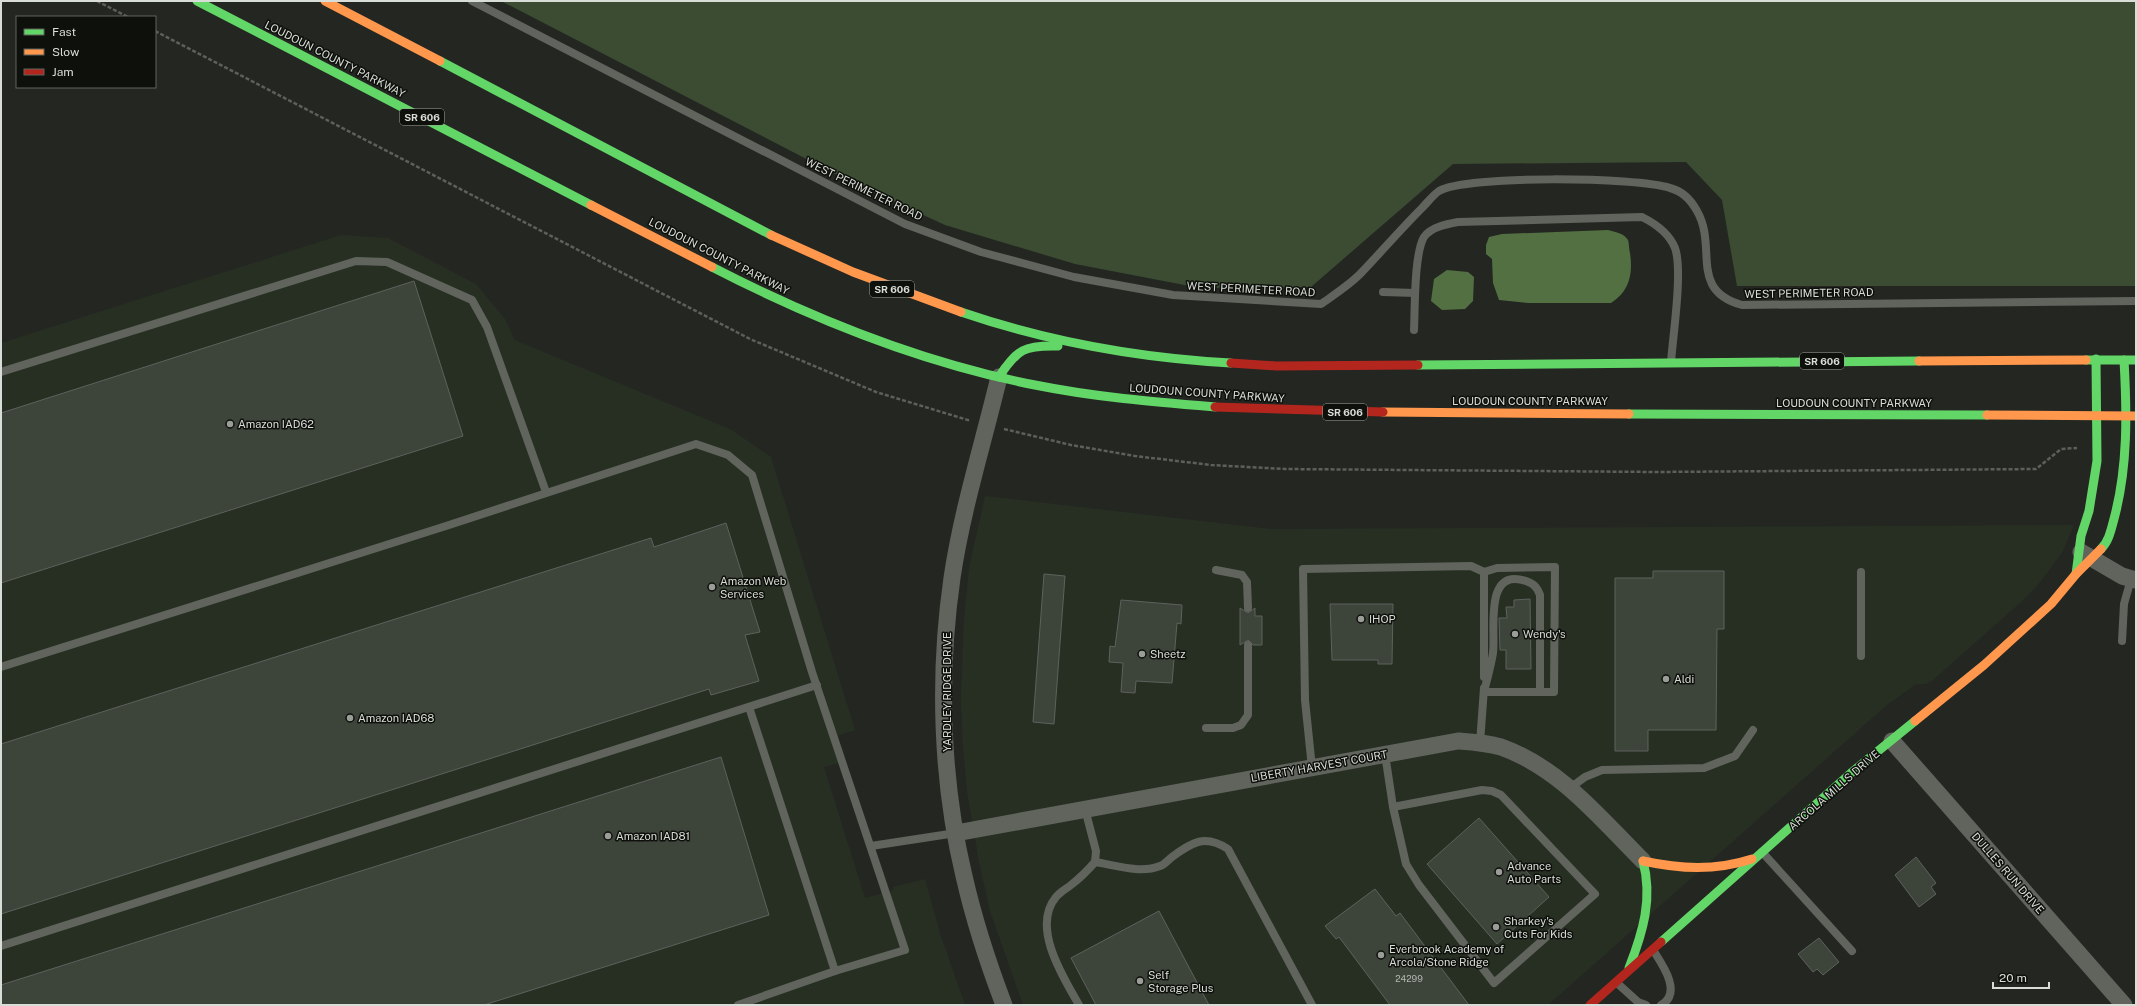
<svg xmlns="http://www.w3.org/2000/svg" width="2137" height="1006" font-family="'Public Sans',sans-serif">
<style>
.built{fill:#272f23}
.green{fill:#3b4c32}
.water{fill:#527041}
.building{fill:#3d4439;stroke:#5e615d}
.lines{fill:none;stroke-linecap:round;stroke-linejoin:round}
.path{stroke:#5c605a;stroke-width:2.5;stroke-dasharray:4 2;stroke-linecap:butt}
.lane{stroke:#60645d;stroke-width:8}
.street{stroke:#60645d;stroke-width:17}
.fast{stroke:#63d668;stroke-width:9}
.slow{stroke:#ff974d;stroke-width:9}
.jam{stroke:#b3261e;stroke-width:9}
.poi-dot{fill:#9a9d98;stroke:#0e100c;stroke-width:1.5}
.labels{text-anchor:middle;dominant-baseline:central;stroke-width:3;stroke-linejoin:round;paint-order:stroke}
.number-label{font-size:9px;fill:#b2b7b0}
.shield{fill:#0e100c;stroke:#9ca09a;stroke-width:1}
.shield-label{font-size:10px;font-weight:bold;fill:#d9ddd7}
.street-label{font-size:11px;fill:#d9ddd7;stroke:#0e100c}
.poi-label{font-size:11px;fill:#d9ddd7;stroke:#0e100c;text-anchor:start}
</style>
<rect width="100%" height="100%" fill="#242622"/>
<!-- built -->
<g class="built">
<path d="M 341,235 L 388,238 L 476,284 L 505,319 L 515,340 L 732,430 L 771,457 L 855,730 L 834,737 L 842,762 L 824,767 L 865,898 L 894,890 L 893,887 L 925,879 L 940,933 L 965,1005 L 1,1005 L 1,343 Z"/>
<path d="M 985,496 L 1271,529 L 2074,525 L 2062,553 L 2037,586 L 2021,602 L 1932,681 L 1925,684 L 1916,684 L 1887,705 L 1548,1005 L 1023,1005 L 990,911 L 980,867 L 967,792 L 963,748 L 961,698 L 964,618 L 969,568 Z"/>
</g>
<!-- green -->
<path class="green" d="M 501,1 L 2136,1 L 2136,286 L 1737,286 L 1722,200 L 1686,162 L 1453,164 L 1311,287 L 1200,288 L 1075,264 L 945,225 L 849,181 Z"/>
<!-- water -->
<g class="water">
<path d="M 1608,230 C 1615,232 1624,233 1628,240 C 1629,243 1629,249 1630,253 C 1633,273 1630,291 1611,303 L 1528,303 L 1499,300 L 1493,283 L 1492,259 L 1486,254 L 1486,245 L 1489,237 L 1502,234 Z"/>
<path d="M 1447,270 L 1468,272 L 1474,277 L 1473,301 L 1465,309 L 1442,310 L 1431,301 L 1434,279 Z"/>
</g>
<!-- building -->
<g class="building">
<path d="M 414,281 L 463,436 L 1,583 L 1,413 Z"/>
<path d="M 726,523 L 760,632 L 745,635 L 759,681 L 711,695 L 709,689 L 1,914 L 1,744 L 651,538 L 654,547 Z"/>
<path d="M 1653,571 L 1724,571 L 1724,629 L 1717,629 L 1716,730 L 1648,730 L 1648,751 L 1615,751 L 1615,578 L 1653,578 Z"/>
<path d="M 1044,574 L 1065,576 L 1054,724 L 1033,722 Z"/>
<path d="M 1530,599 L 1531,669 L 1506,669 L 1506,650 L 1500,650 L 1499,618 L 1507,618 L 1506,607 L 1514,607 L 1514,600 Z"/>
<path d="M 1121,600 L 1182,605 L 1181,624 L 1177,623 L 1172,683 L 1136,681 L 1135,693 L 1121,692 L 1123,663 L 1109,662 L 1110,646 L 1115,647 Z"/>
<path d="M 1330,604 L 1393,604 L 1392,664 L 1378,664 L 1378,660 L 1332,660 Z"/>
<path d="M 1240,608 L 1248,613 L 1255,608 L 1255,616 L 1262,616 L 1262,645 L 1253,645 L 1248,640 L 1240,645 Z"/>
<path d="M 721,757 L 769,915 L 484,1005 L 1,1005 L 1,985 Z"/>
<path d="M 1479,818 L 1549,897 L 1497,944 L 1427,864 Z"/>
<path d="M 1916,857 L 1936,883 L 1931,887 L 1936,894 L 1919,907 L 1895,875 Z"/>
<path d="M 1375,889 L 1396,916 L 1400,913 L 1469,1005 L 1390,1005 L 1339,937 L 1336,939 L 1325,926 Z"/>
<path d="M 1159,911 L 1209,1005 L 1096,1005 L 1071,958 Z"/>
<path d="M 1819,938 L 1839,962 L 1823,975 L 1817,969 L 1813,972 L 1798,954 Z"/>
</g>
<g class="lines">
<!-- path -->
<g class="path">
<path d="M 97,1 L 128,17"/>
<path d="M 155,31 L 750,339 L 876,392 L 971,421"/>
<path d="M 1004,429 L 1071,445 L 1135,456 L 1211,465 L 1285,469 L 1656,472 L 2036,469 L 2061,449 L 2077,448"/>
</g>
<!-- lane -->
<g class="lane">
<path d="M 472,1 L 905,224 L 981,252 L 1074,277 L 1173,295 L 1321,304 C 1335,294 1351,284 1362,272 C 1382,251 1401,229 1422,208 C 1427,203 1433,195 1439,191 C 1466,175 1637,177 1670,188 C 1682,191 1691,200 1697,211 C 1718,247 1688,290 1742,305 L 2136,301"/>
<path d="M 1383,292 L 1415,293"/>
<path d="M 1414,330 C 1415,309 1414,254 1424,237 C 1431,227 1447,224 1458,222 L 1642,217 C 1656,224 1669,233 1675,248 C 1683,270 1673,335 1671,362"/>
<path d="M 1,372 L 356,261 L 387,262 L 472,300 L 487,327 L 546,492"/>
<path d="M 1216,570 L 1242,575 L 1247,582 L 1248,608"/>
<path d="M 1484,572 L 1497,568 L 1555,567 L 1554,692 L 1484,692"/>
<path d="M 1484,572 L 1484,677"/>
<path d="M 1861,572 L 1861,656"/>
<path d="M 2122,641 L 2124,604 L 2131,579"/>
<path d="M 1,667 L 446,526 L 696,444 L 728,455 L 752,475 L 812,672 L 905,950 L 835,971 L 749,707"/>
<path d="M 1484,692 C 1487,679 1491,666 1493,653 C 1496,631 1483,567 1526,581 C 1534,584 1537,587 1540,595 L 1540,692"/>
<path d="M 1206,728 L 1233,728 L 1241,725 L 1248,715 L 1248,645"/>
<path d="M 1480,743 L 1484,688"/>
<path d="M 1385,754 L 1393,807 L 1406,864 L 1419,885 L 1494,983 L 1595,894 L 1501,795 L 1492,791 L 1482,790 L 1393,807"/>
<path d="M 1312,768 L 1305,700 L 1303,569 L 1471,566 L 1484,572"/>
<path d="M 1570,788 L 1585,777 L 1602,770 L 1704,768 L 1735,756 L 1753,730"/>
<path d="M 871,846 L 956,833"/>
<path d="M 1762,852 L 1852,951"/>
<path d="M 1095,862 C 1115,865 1140,874 1160,866 C 1164,865 1168,860 1172,857 C 1192,842 1205,834 1228,849 L 1312,1005"/>
<path d="M 1,946 L 817,685"/>
<path d="M 1653,950 C 1662,964 1683,993 1661,1005"/>
<path d="M 1617,983 L 1638,1002 L 1646,1005"/>
<path d="M 738,1005 L 835,971"/>
<path d="M 1079,1005 C 1063,977 1031,927 1056,897 C 1060,892 1066,889 1071,885 C 1080,878 1088,870 1095,862 L 1096,851 L 1085,809"/>
</g>
<!-- street -->
<g class="street">
<path d="M 999,377 C 983,444 962,510 952,578 C 938,675 941,780 964,876 C 974,920 988,963 1004,1005"/>
<path d="M 2081,552 L 2122,576 L 2136,580"/>
<path d="M 1892,741 L 2124,1005"/>
<path d="M 956,833 L 1458,741 C 1472,742 1487,743 1501,747 C 1560,768 1600,818 1643,861"/>
</g>
<!-- fast -->
<g class="fast">
<path d="M 197,1 L 591,205"/>
<path d="M 440,61 L 771,235"/>
<path d="M 712,267 C 813,319 923,363 1035,385 C 1094,397 1155,402 1215,407"/>
<path d="M 961,312 C 1049,342 1139,358 1231,363"/>
<path d="M 2086,360 L 2136,360"/>
<path d="M 1418,365 L 1919,361"/>
<path d="M 999,377 C 1017,349 1025,345 1058,346"/>
<path d="M 1629,414 L 1987,415"/>
<path d="M 2101,549 C 2109,541 2111,530 2114,519 C 2128,467 2127,413 2124,360"/>
<path d="M 2076,574 L 2081,536 L 2089,511 L 2097,461 L 2096,359"/>
<path d="M 1661,942 L 1851,773 L 1915,721"/>
<path d="M 1629,968 C 1643,932 1653,899 1643,861"/>
</g>
<!-- slow -->
<g class="slow">
<path d="M 325,1 L 440,61"/>
<path d="M 591,205 L 712,267"/>
<path d="M 771,235 L 853,272 L 961,312"/>
<path d="M 1919,361 L 2086,360"/>
<path d="M 1383,412 L 1629,414"/>
<path d="M 1987,415 L 2136,416"/>
<path d="M 1915,721 L 1984,665 L 2051,604 L 2076,574 L 2101,549"/>
<path d="M 1643,861 C 1680,869 1715,871 1752,859"/>
</g>
<!-- jam -->
<g class="jam">
<path d="M 1231,363 L 1276,366 L 1418,365"/>
<path d="M 1215,407 L 1383,412"/>
<path d="M 1590,1005 L 1661,942"/>
</g>
</g>
<!-- markers -->
<g class="poi-dot">
<circle cx="230" cy="424" r="4"/>
<circle cx="712" cy="587" r="4"/>
<circle cx="1361" cy="619" r="4"/>
<circle cx="1515" cy="634" r="4"/>
<circle cx="1142" cy="654" r="4"/>
<circle cx="1666" cy="679" r="4"/>
<circle cx="350" cy="718" r="4"/>
<circle cx="608" cy="836" r="4"/>
<circle cx="1499" cy="872" r="4"/>
<circle cx="1496" cy="927" r="4"/>
<circle cx="1381" cy="955" r="4"/>
<circle cx="1140" cy="981" r="4"/>
</g>
<g class="labels">
<!-- number labels -->
<g class="number-label">
<text x="1409" y="978">24299</text>
</g>
<!-- shield labels -->
<g class="shield">
<rect x="400" y="109" width="44" height="16" rx="3"/>
<rect x="870" y="281" width="44" height="16" rx="3"/>
<rect x="1800" y="353" width="44" height="16" rx="3"/>
<rect x="1323" y="404" width="44" height="16" rx="3"/>
</g>
<g class="shield-label">
<text x="422" y="117">SR 606</text>
<text x="892" y="289">SR 606</text>
<text x="1822" y="361">SR 606</text>
<text x="1345" y="412">SR 606</text>
</g>
<!-- street labels -->
<g class="street-label">
<text transform="translate(335 59) rotate(27)">LOUDOUN COUNTY PARKWAY</text>
<text transform="translate(864 189) rotate(26)">WEST PERIMETER ROAD</text>
<text transform="translate(719 256) rotate(27)">LOUDOUN COUNTY PARKWAY</text>
<text transform="translate(1251 289) rotate(3)">WEST PERIMETER ROAD</text>
<text transform="translate(1809 293) rotate(-1)">WEST PERIMETER ROAD</text>
<text transform="translate(1207 393) rotate(4)">LOUDOUN COUNTY PARKWAY</text>
<text x="1530" y="401">LOUDOUN COUNTY PARKWAY</text>
<text x="1854" y="403">LOUDOUN COUNTY PARKWAY</text>
<text transform="translate(947 692) rotate(-90)">YARDLEY RIDGE DRIVE</text>
<text transform="translate(1319 766) rotate(-10)">LIBERTY HARVEST COURT</text>
<text transform="translate(1834 790) rotate(-41)">ARCOLA MILLS DRIVE</text>
<text transform="translate(2008 873) rotate(49)">DULLES RUN DRIVE</text>
</g>
<!-- poi labels -->
<g class="poi-label">
<text x="238" y="424">Amazon IAD62</text>
<text x="720" y="581">Amazon Web<tspan x="720" dy="13">Services</tspan></text>
<text x="1369" y="619">IHOP</text>
<text x="1523" y="634">Wendy's</text>
<text x="1150" y="654">Sheetz</text>
<text x="1674" y="679">Aldi</text>
<text x="358" y="718">Amazon IAD68</text>
<text x="616" y="836">Amazon IAD81</text>
<text x="1507" y="866">Advance<tspan x="1507" dy="13">Auto Parts</tspan></text>
<text x="1504" y="921">Sharkey's<tspan x="1504" dy="13">Cuts For Kids</tspan></text>
<text x="1389" y="949">Everbrook Academy of<tspan x="1389" dy="13">Arcola/Stone Ridge</tspan></text>
<text x="1148" y="975">Self<tspan x="1148" dy="13">Storage Plus</tspan></text>
</g>
</g>
<!-- border -->
<rect width="2137" height="1006" fill="none" stroke="#d9ddd7" stroke-width="4"/>
<!-- legend -->
<rect x="16" y="16" width="140" height="72" fill="#0e100c" stroke="#5f625d"/>
<rect x="24" y="29" width="20" height="6" fill="#63d668" stroke="#5f625d"/>
<text x="52" y="36" font-size="12" fill="#d9ddd7">Fast</text>
<rect x="24" y="49" width="20" height="6" fill="#ff974d" stroke="#5f625d"/>
<text x="52" y="56" font-size="12" fill="#d9ddd7">Slow</text>
<rect x="24" y="69" width="20" height="6" fill="#b3261e" stroke="#5f625d"/>
<text x="52" y="76" font-size="12" fill="#d9ddd7">Jam</text>
<!-- scale -->
<path d="M1993 982v6h56v-6" fill="none" stroke="#d9ddd7" stroke-width="2"/>
<text x="1999" y="982" font-size="12" fill="#d9ddd7" stroke="#0e100c" stroke-width="3" paint-order="stroke">20 m</text>
</svg>
